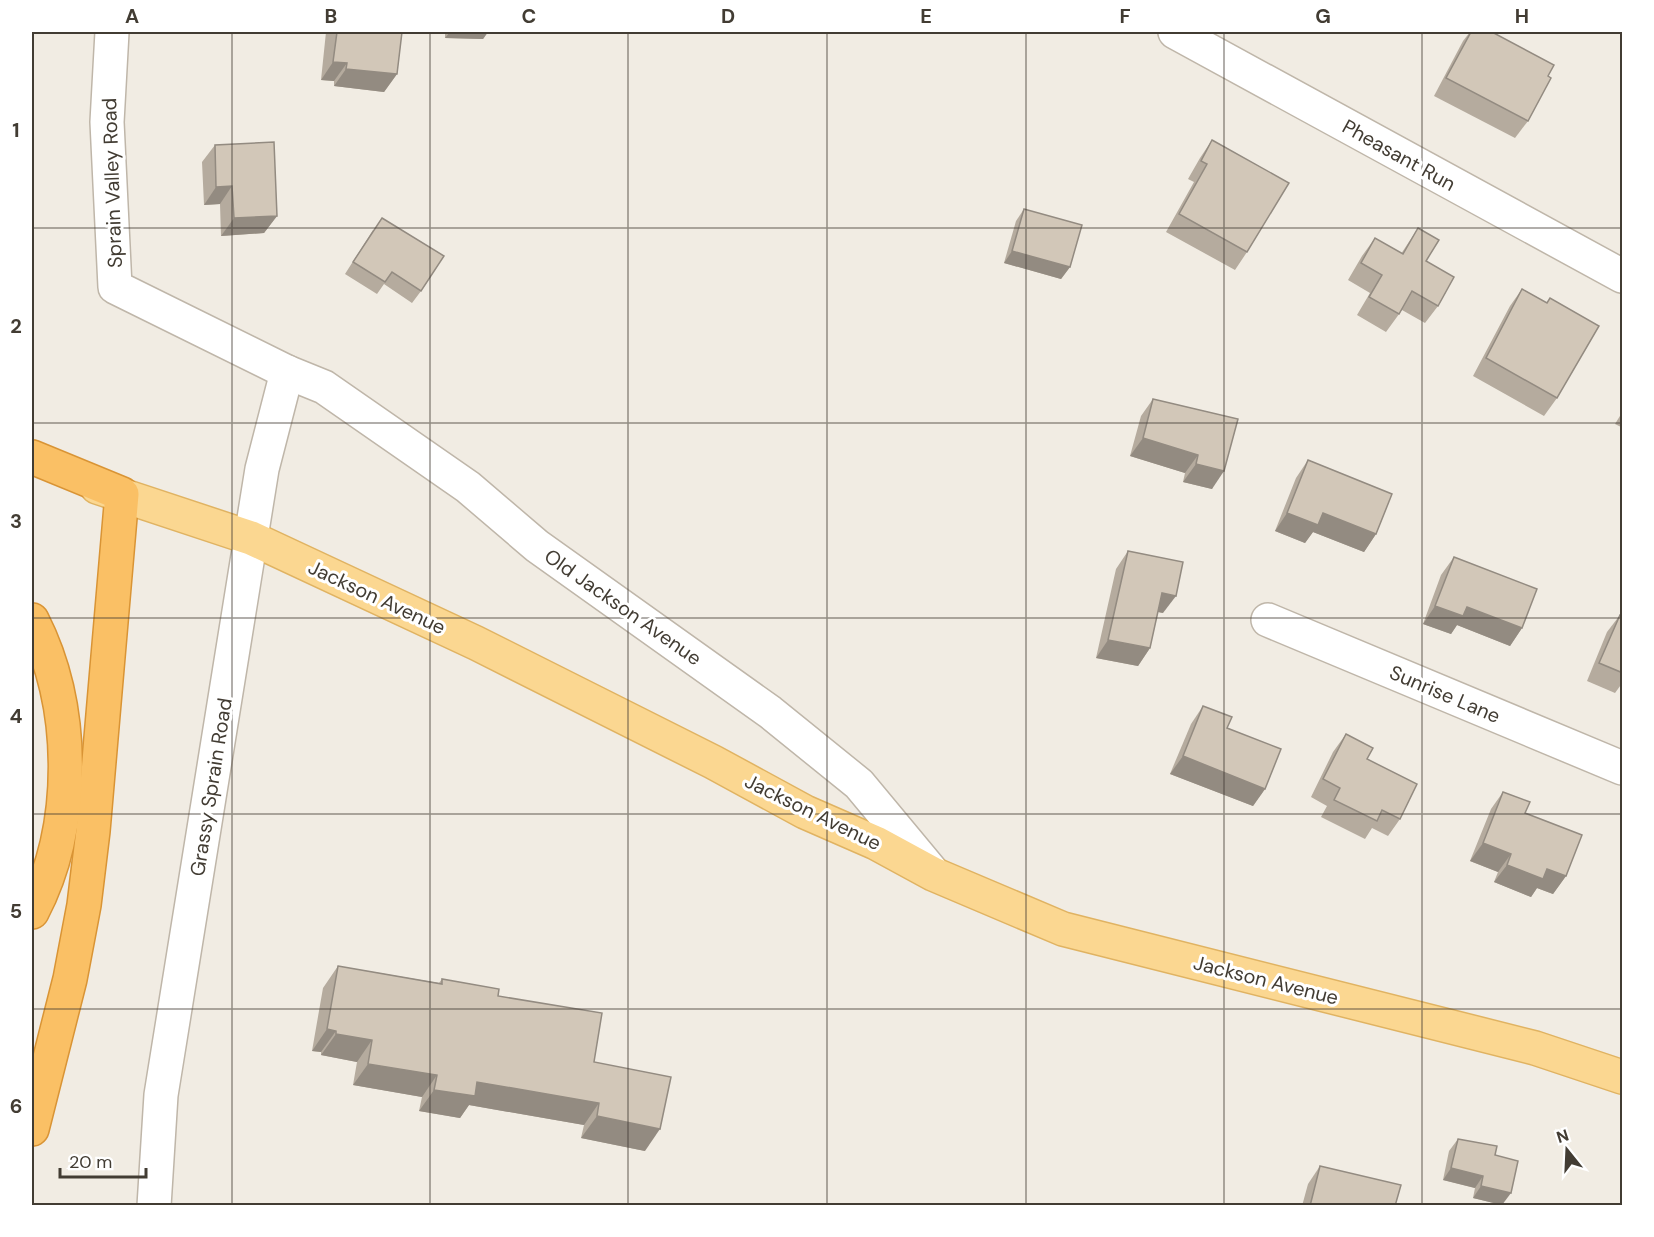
<svg xmlns="http://www.w3.org/2000/svg" width="1654" height="1237" font-family="'DM Sans',sans-serif">
<style>
.lines{fill:none;stroke-linecap:round;stroke-linejoin:round}
.minor-casing{stroke:#bfb6a9;stroke-width:36}
.major-casing{stroke:#e0b362;stroke-width:36}
.highway-casing{stroke:#d99435;stroke-width:36}
.minor{stroke:#fff;stroke-width:33}
.major{stroke:#fbd791;stroke-width:33}
.highway{stroke:#fac065;stroke-width:33}
.wall{fill:#b5ab9e}
.shaded-wall{fill:#938b81}
.building{fill:#d2c7b8;stroke:#938b81;stroke-width:1.5}
.grid{fill:none;stroke:#423c33;stroke-width:1.5;stroke-opacity:0.55}
.labels{text-anchor:middle;dominant-baseline:central;stroke-width:6;stroke-linejoin:round;paint-order:stroke}
.street-label{font-size:20px;fill:#423c33;stroke:#fff}
.neatline{fill:none;stroke:#423c33;stroke-width:2}
.grid-label{font-size:20px;text-anchor:middle;font-weight:bold;fill:#423c33}
</style>
<rect width="100%" height="100%" fill="#f1ece3"/>
<g class="lines">
<!-- minor casing -->
<g class="minor-casing">
<g id="minor">
<path d="M 112,32 L 107,122 L 115,287 L 287,372 L 324,387 L 468,487 L 537,546 L 770,712 L 859,784 L 933,873"/>
<path d="M 1175,32 L 1622,276"/>
<path d="M 1268,620 L 1622,768"/>
<path d="M 154,1206 L 161,1095 L 262,469 L 287,372"/>
</g>
</g>
<!-- major casing -->
<g class="major-casing">
<path id="major" d="M 97,487 L 251,538 L 476,643 L 713,762 L 805,812 L 876,843 L 933,874 L 1063,929 L 1535,1048 L 1622,1077"/>
</g>
<!-- highway casing -->
<g class="highway-casing">
<g id="highway">
<path d="M 32,457 L 122,494 L 93,831 L 84,905 L 70,979 L 32,1129"/>
<path d="M 32,620 C 76,706 77,826 32,912"/>
</g>
</g>
<!-- minor -->
<use href="#minor" class="minor"/>
<!-- major -->
<use href="#major" class="major"/>
<!-- highway -->
<use href="#highway" class="highway"/>
</g>
<!-- wall -->
<g class="wall">
<path d="M 326,32 L 402,32 L 397,74 L 384,92 L 334,86 L 334,81 L 321,80 Z"/>
<path d="M 445,32 L 488,32 L 483,39 L 445,38 Z"/>
<path d="M 1470,32 L 1492,32 L 1528,121 L 1515,138 L 1434,96 L 1463,41 Z"/>
<path d="M 1212,140 L 1247,252 L 1235,270 L 1166,232 L 1194,182 L 1188,179 L 1200,158 Z"/>
<path d="M 215,145 L 277,216 L 264,233 L 221,236 L 220,204 L 204,205 L 202,162 Z"/>
<path d="M 1024,209 L 1070,267 L 1061,279 L 1004,263 L 1016,221 Z"/>
<path d="M 1418,228 L 1438,306 L 1425,323 L 1402,310 L 1386,332 L 1357,315 L 1370,293 L 1348,280 L 1362,256 L 1375,238 L 1401,254 Z"/>
<path d="M 373,230 L 421,291 L 412,303 L 384,284 L 377,294 L 345,274 Z"/>
<path d="M 1522,289 L 1547,303 L 1550,298 L 1557,398 L 1544,416 L 1473,376 L 1510,306 Z"/>
<path d="M 1153,399 L 1238,419 L 1212,489 L 1183,482 L 1185,473 L 1130,456 L 1141,416 Z"/>
<path d="M 1623,411 L 1623,428 L 1615,424 Z"/>
<path d="M 1308,460 L 1376,534 L 1364,552 L 1313,532 L 1305,543 L 1275,531 L 1296,478 Z"/>
<path d="M 1128,551 L 1163,613 L 1158,612 L 1150,648 L 1138,666 L 1096,658 L 1116,569 Z"/>
<path d="M 1454,557 L 1522,628 L 1510,646 L 1457,625 L 1451,634 L 1423,624 L 1441,575 Z"/>
<path d="M 1620,615 L 1623,616 L 1623,682 L 1615,693 L 1587,681 L 1607,632 Z"/>
<path d="M 1203,706 L 1227,728 L 1265,789 L 1253,806 L 1170,774 L 1191,724 Z"/>
<path d="M 1346,734 L 1367,759 L 1400,819 L 1388,836 L 1372,828 L 1365,839 L 1321,817 L 1327,806 L 1311,797 L 1333,752 Z"/>
<path d="M 1503,792 L 1525,813 L 1566,876 L 1553,894 L 1537,888 L 1531,897 L 1494,882 L 1498,872 L 1470,861 L 1491,809 Z"/>
<path d="M 338,966 L 439,983 L 442,979 L 498,996 L 594,1062 L 645,1151 L 581,1138 L 584,1125 L 469,1105 L 460,1118 L 419,1111 L 422,1097 L 353,1085 L 357,1062 L 321,1055 L 321,1052 L 312,1051 L 323,988 Z"/>
<path d="M 1458,1139 L 1495,1155 L 1502,1205 L 1473,1198 L 1475,1188 L 1443,1180 L 1449,1151 Z"/>
<path d="M 1320,1166 L 1395,1206 L 1302,1206 L 1308,1184 Z"/>
</g>
<!-- shaded-wall -->
<g class="shaded-wall">
<path d="M 450,32 L 488,32 L 483,39 L 445,38 Z"/>
<path d="M 333,62 L 347,63 L 334,81 L 321,80 Z"/>
<path d="M 346,69 L 397,74 L 384,92 L 334,86 Z"/>
<path d="M 232,186 L 220,204 L 204,205 L 216,187 Z"/>
<path d="M 277,216 L 264,233 L 221,236 L 234,218 Z"/>
<path d="M 1012,251 L 1070,267 L 1061,279 L 1004,263 Z"/>
<path d="M 1143,438 L 1198,455 L 1185,473 L 1130,456 Z"/>
<path d="M 1196,464 L 1224,471 L 1212,489 L 1183,482 Z"/>
<path d="M 1287,513 L 1323,513 L 1376,534 L 1364,552 L 1313,532 L 1305,543 L 1275,531 Z"/>
<path d="M 1162,593 L 1176,596 L 1163,613 L 1149,610 Z"/>
<path d="M 1435,606 L 1467,607 L 1522,628 L 1510,646 L 1457,625 L 1451,634 L 1423,624 Z"/>
<path d="M 1108,640 L 1150,648 L 1138,666 L 1096,658 Z"/>
<path d="M 1183,756 L 1265,789 L 1253,806 L 1170,774 Z"/>
<path d="M 1483,843 L 1511,854 L 1498,872 L 1470,861 Z"/>
<path d="M 1507,865 L 1547,869 L 1566,876 L 1553,894 L 1537,888 L 1531,897 L 1494,882 Z"/>
<path d="M 327,1029 L 336,1031 L 321,1052 L 312,1051 Z"/>
<path d="M 336,1034 L 372,1040 L 357,1062 L 321,1055 Z"/>
<path d="M 368,1064 L 437,1075 L 422,1097 L 353,1085 Z"/>
<path d="M 477,1082 L 599,1103 L 584,1125 L 469,1105 L 460,1118 L 419,1111 L 434,1090 Z"/>
<path d="M 597,1116 L 660,1129 L 645,1151 L 581,1138 Z"/>
<path d="M 1451,1168 L 1483,1176 L 1475,1188 L 1443,1180 Z"/>
<path d="M 1481,1186 L 1511,1193 L 1502,1205 L 1473,1198 Z"/>
</g>
<!-- building -->
<g class="building">
<path d="M 337,32 L 402,32 L 397,74 L 346,69 L 347,63 L 333,62 Z"/>
<path d="M 1471,32 L 1492,32 L 1554,65 L 1548,76 L 1551,78 L 1528,121 L 1446,78 Z"/>
<path d="M 1212,140 L 1289,183 L 1247,252 L 1179,214 L 1207,164 L 1201,161 Z"/>
<path d="M 274,142 L 277,216 L 234,218 L 232,186 L 216,187 L 215,145 Z"/>
<path d="M 1024,209 L 1082,225 L 1070,267 L 1012,251 Z"/>
<path d="M 382,218 L 444,256 L 421,291 L 392,272 L 385,282 L 353,262 Z"/>
<path d="M 1418,228 L 1439,240 L 1426,261 L 1454,277 L 1438,306 L 1412,291 L 1399,314 L 1369,297 L 1382,275 L 1361,263 L 1375,238 L 1403,254 Z"/>
<path d="M 1522,289 L 1547,303 L 1550,298 L 1599,326 L 1557,398 L 1486,358 Z"/>
<path d="M 1153,399 L 1238,419 L 1224,471 L 1196,464 L 1198,455 L 1143,438 Z"/>
<path d="M 1308,460 L 1392,494 L 1376,534 L 1323,513 L 1318,525 L 1287,513 Z"/>
<path d="M 1128,551 L 1183,562 L 1176,596 L 1162,593 L 1150,648 L 1108,640 Z"/>
<path d="M 1454,557 L 1537,589 L 1522,628 L 1467,607 L 1463,616 L 1435,606 Z"/>
<path d="M 1620,615 L 1623,616 L 1623,673 L 1599,663 Z"/>
<path d="M 1203,706 L 1232,717 L 1227,728 L 1281,749 L 1265,789 L 1183,756 Z"/>
<path d="M 1346,734 L 1373,748 L 1367,759 L 1417,784 L 1400,819 L 1382,810 L 1377,821 L 1334,800 L 1340,788 L 1323,779 Z"/>
<path d="M 1503,792 L 1530,802 L 1525,813 L 1582,835 L 1566,876 L 1547,869 L 1543,879 L 1507,865 L 1511,854 L 1483,843 Z"/>
<path d="M 338,966 L 442,984 L 442,979 L 499,989 L 498,996 L 602,1013 L 594,1062 L 671,1077 L 660,1129 L 597,1116 L 599,1103 L 477,1082 L 475,1096 L 434,1090 L 437,1075 L 368,1064 L 372,1040 L 336,1034 L 336,1031 L 327,1029 Z"/>
<path d="M 1458,1139 L 1497,1146 L 1495,1155 L 1518,1161 L 1511,1193 L 1481,1186 L 1483,1176 L 1451,1168 Z"/>
<path d="M 1320,1166 L 1401,1185 L 1395,1206 L 1310,1206 Z"/>
</g>
<!-- grid -->
<path class="grid" d="M 232,32 L 232,1206M 430,32 L 430,1206M 628,32 L 628,1206M 827,32 L 827,1206M 1026,32 L 1026,1206M 1224,32 L 1224,1206M 1422,32 L 1422,1206M 32,228 L 1622,228M 32,423 L 1622,423M 32,618 L 1622,618M 32,814 L 1622,814M 32,1009 L 1622,1009"/>
<g class="labels">
<!-- street labels -->
<g class="street-label">
<text transform="translate(1399 155) rotate(29)">Pheasant Run</text>
<text transform="translate(112 183) rotate(-92)">Sprain Valley Road</text>
<text transform="translate(377 597) rotate(25)">Jackson Avenue</text>
<text transform="translate(623 607) rotate(35)">Old Jackson Avenue</text>
<text transform="translate(1445 694) rotate(23)">Sunrise Lane</text>
<text transform="translate(211 787) rotate(-81)">Grassy Sprain Road</text>
<text transform="translate(813 812) rotate(26)">Jackson Avenue</text>
<text transform="translate(1266 980) rotate(14)">Jackson Avenue</text>
</g>
</g>
<!-- border -->
<rect width="1654" height="1237" fill="none" stroke="#ffffff" stroke-width="66"/>
<!-- north arrow -->
<g transform="translate(1567 1150) rotate(342)" stroke="#ffffff" stroke-width="4.5" paint-order="stroke">
<path d="M0-4.5L10 22L0 15L-10 22Z" fill="#423c33"/>
<text y="-9" font-size="16" font-weight="bold" text-anchor="middle" fill="#423c33">N</text>
</g>
<!-- scale -->
<path d="M60 1168v9h86v-9" fill="none" stroke="#423c33" stroke-width="3"/>
<text x="69" y="1168" font-size="18" fill="#423c33" stroke="#ffffff" stroke-width="4.5" paint-order="stroke">20 m</text>
<rect x="33" y="33" width="1588" height="1171" class="neatline"/>
<g class="grid-label">
<text x="132" y="23">A</text>
<text x="331" y="23">B</text>
<text x="529" y="23">C</text>
<text x="728" y="23">D</text>
<text x="926" y="23">E</text>
<text x="1125" y="23">F</text>
<text x="1323" y="23">G</text>
<text x="1522" y="23">H</text>
<text x="16" y="137">1</text>
<text x="16" y="333">2</text>
<text x="16" y="528">3</text>
<text x="16" y="723">4</text>
<text x="16" y="918">5</text>
<text x="16" y="1113">6</text>
</g>
</svg>
